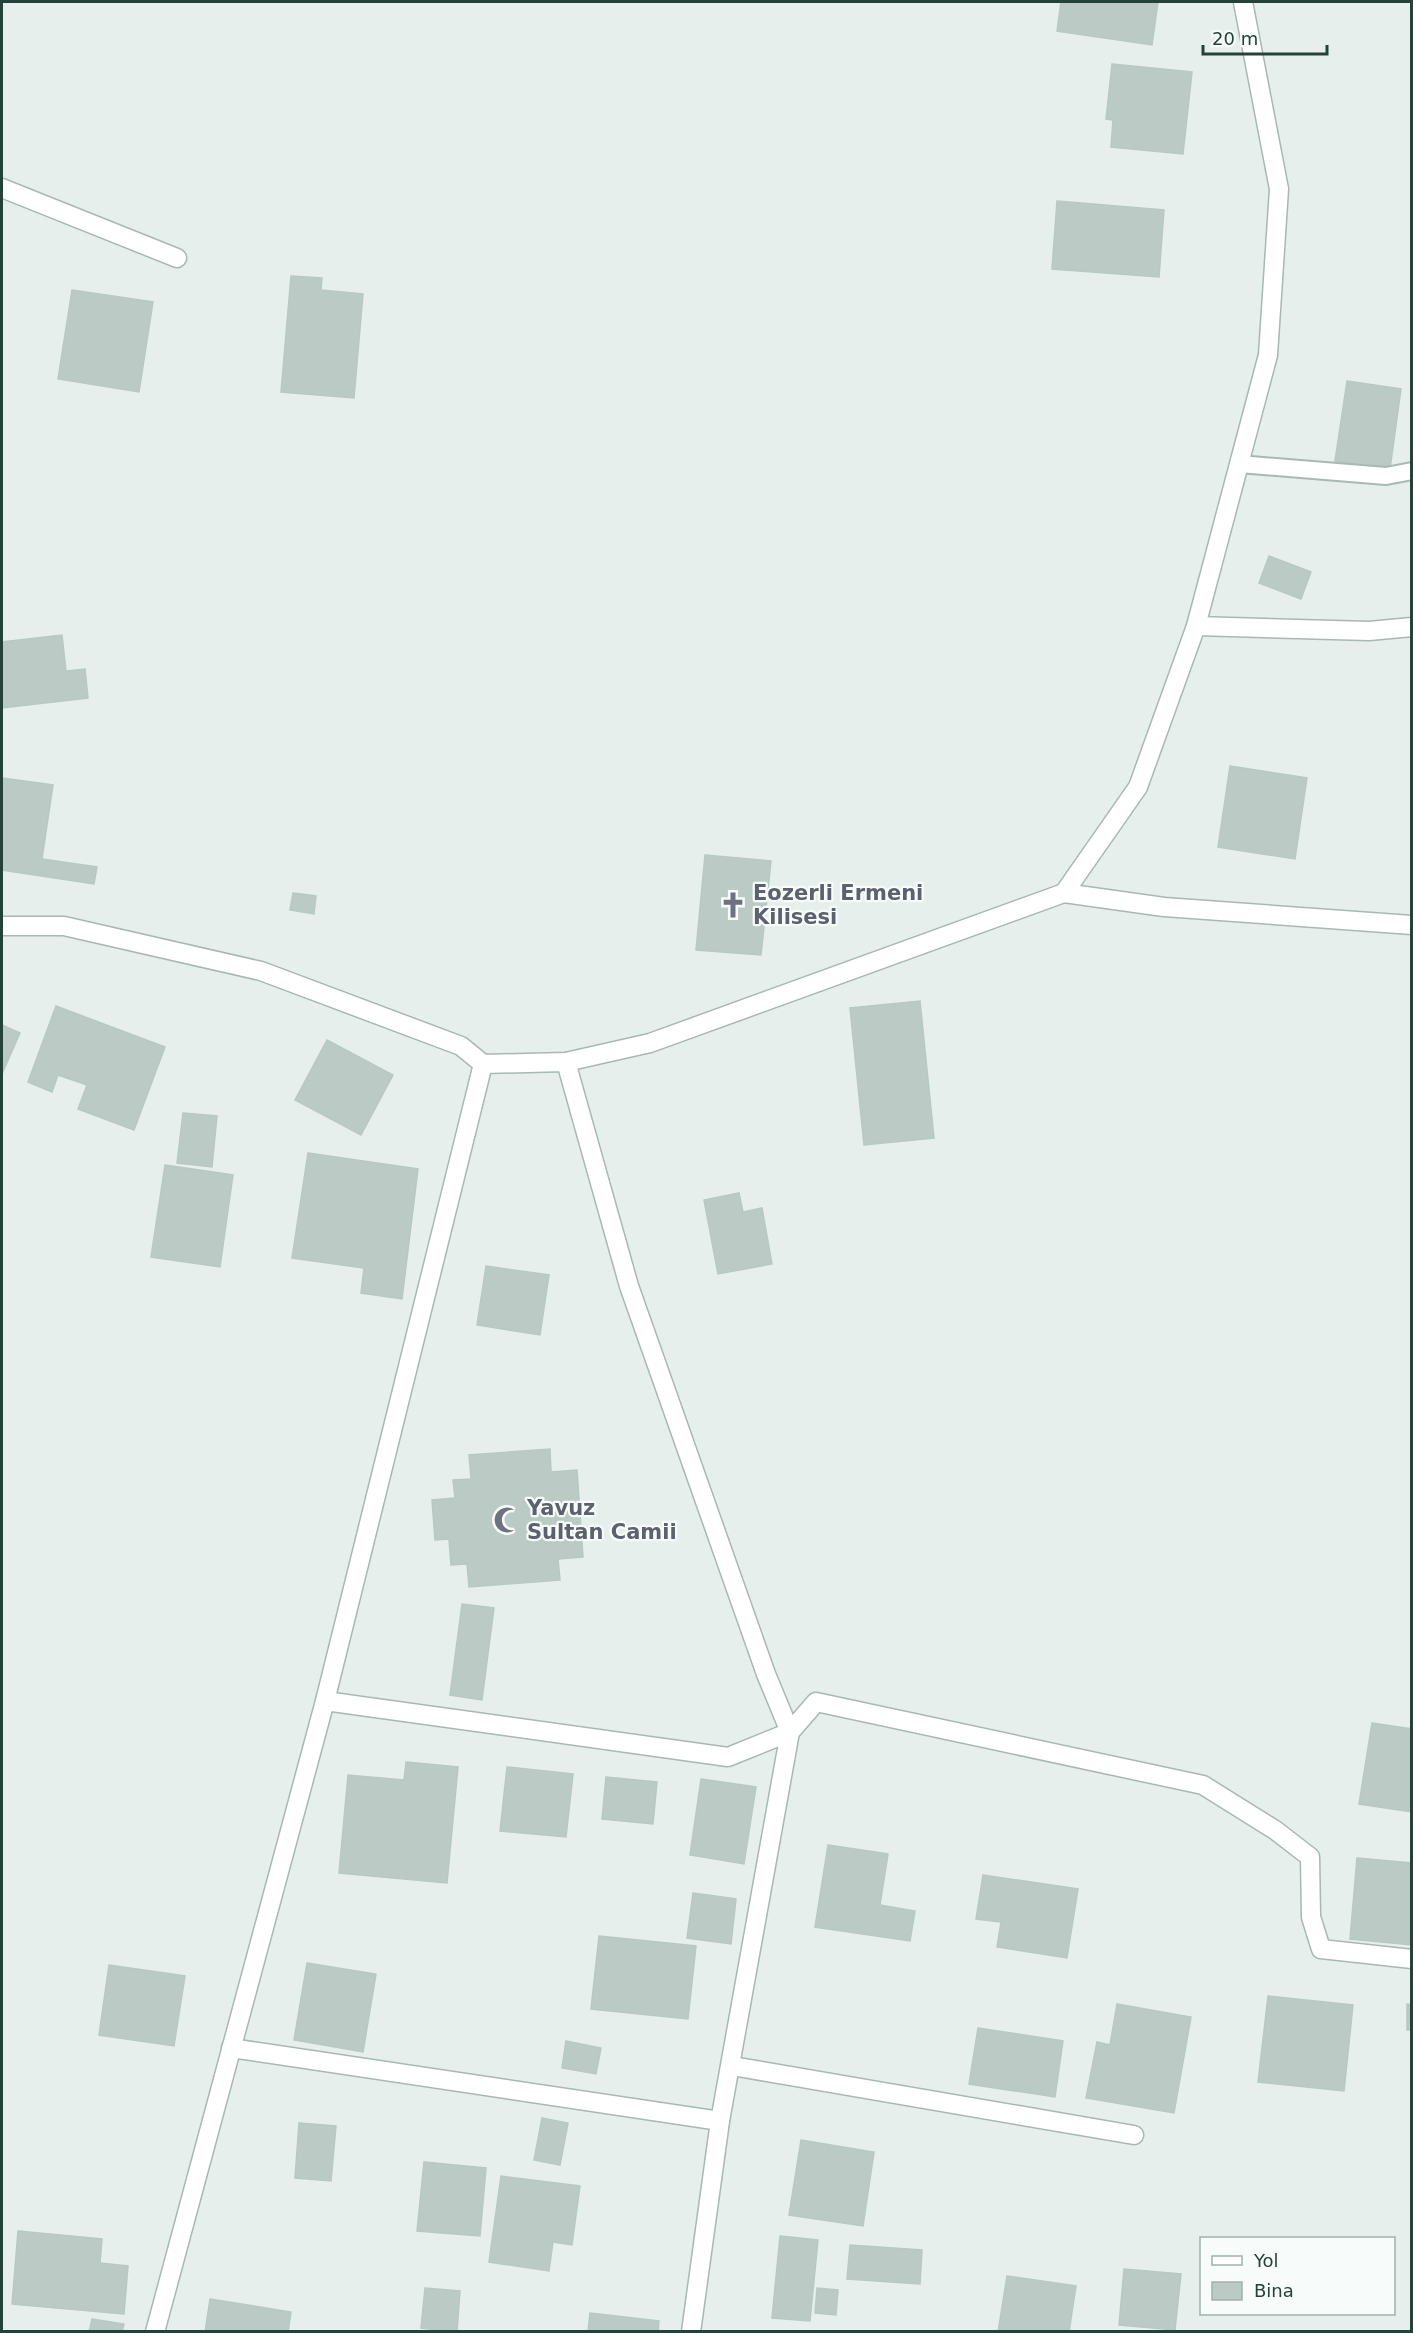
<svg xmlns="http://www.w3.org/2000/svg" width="1413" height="2333" font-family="'DejaVu Sans',sans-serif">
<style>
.building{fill:#bbcac4;stroke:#b8c9c2;stroke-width:1.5}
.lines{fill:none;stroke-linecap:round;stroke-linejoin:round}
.service-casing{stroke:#a8b8b2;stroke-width:20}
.minor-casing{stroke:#a8b8b2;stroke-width:21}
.service{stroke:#fff;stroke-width:16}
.minor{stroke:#fff;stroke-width:18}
.labels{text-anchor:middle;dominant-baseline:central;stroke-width:4.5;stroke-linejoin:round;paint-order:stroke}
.worship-label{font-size:21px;font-weight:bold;fill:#5b616d;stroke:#f7fbf9;text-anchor:start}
</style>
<rect width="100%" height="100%" fill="#e6efeb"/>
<!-- building -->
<g class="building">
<path d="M 1061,2 L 1158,2 L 1152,45 L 1057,31 Z"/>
<path d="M 1112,64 L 1192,72 L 1183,154 L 1111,147 L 1113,120 L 1106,119 Z"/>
<path d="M 1057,201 L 1164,210 L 1159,277 L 1052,269 Z"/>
<path d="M 291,276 L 322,278 L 321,290 L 363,294 L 354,398 L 281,392 Z"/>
<path d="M 72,290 L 153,302 L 139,392 L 58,379 Z"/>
<path d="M 1347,381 L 1401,389 L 1390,469 L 1335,461 Z"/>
<path d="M 1269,556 L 1311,572 L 1301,599 L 1259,583 Z"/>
<path d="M 62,635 L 66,671 L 85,669 L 88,698 L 2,708 L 2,642 Z"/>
<path d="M 1230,766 L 1307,778 L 1295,859 L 1218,847 Z"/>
<path d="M 2,778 L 53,785 L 42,859 L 97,867 L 94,884 L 2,870 Z"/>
<path d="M 705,855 L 771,861 L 761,955 L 696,950 Z"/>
<path d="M 293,893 L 316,896 L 314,914 L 290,910 Z"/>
<path d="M 920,1001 L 934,1138 L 864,1145 L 850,1008 Z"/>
<path d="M 56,1006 L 165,1047 L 134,1130 L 78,1109 L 87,1085 L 58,1075 L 52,1092 L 28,1082 Z"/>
<path d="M 2,1025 L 20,1033 L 2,1074 Z"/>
<path d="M 327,1040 L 393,1075 L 361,1135 L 295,1100 Z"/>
<path d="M 183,1113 L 217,1116 L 212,1167 L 177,1163 Z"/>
<path d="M 308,1153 L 418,1169 L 402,1299 L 361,1293 L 364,1268 L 292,1258 Z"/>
<path d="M 165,1165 L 233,1175 L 220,1267 L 151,1257 Z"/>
<path d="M 739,1193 L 743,1212 L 762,1208 L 772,1264 L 718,1274 L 704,1200 Z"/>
<path d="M 486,1266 L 549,1275 L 540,1335 L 477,1325 Z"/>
<path d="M 550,1449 L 551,1472 L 577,1470 L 583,1557 L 558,1559 L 560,1580 L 469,1587 L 467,1564 L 451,1565 L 449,1539 L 435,1540 L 432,1500 L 455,1498 L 453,1480 L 471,1479 L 469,1455 Z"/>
<path d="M 462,1604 L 494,1608 L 482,1700 L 450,1695 Z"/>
<path d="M 1372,1723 L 1412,1729 L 1412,1812 L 1359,1804 Z"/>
<path d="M 406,1762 L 458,1767 L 447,1883 L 339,1873 L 348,1775 L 404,1780 Z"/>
<path d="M 507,1767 L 573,1774 L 566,1837 L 500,1831 Z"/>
<path d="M 606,1777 L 657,1782 L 653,1824 L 602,1819 Z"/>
<path d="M 701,1779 L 756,1787 L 744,1864 L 690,1855 Z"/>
<path d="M 828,1845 L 888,1854 L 880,1905 L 915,1911 L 910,1941 L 815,1927 Z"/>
<path d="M 1357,1858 L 1412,1863 L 1412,1945 L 1350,1939 Z"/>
<path d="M 983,1875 L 1078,1889 L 1067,1958 L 997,1947 L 1001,1922 L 976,1919 Z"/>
<path d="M 693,1893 L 736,1899 L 731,1944 L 687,1938 Z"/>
<path d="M 599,1936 L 696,1946 L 688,2019 L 591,2009 Z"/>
<path d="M 307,1963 L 376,1974 L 363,2052 L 294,2040 Z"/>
<path d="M 109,1965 L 185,1976 L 174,2046 L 99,2035 Z"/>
<path d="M 1268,1996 L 1353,2005 L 1344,2091 L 1258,2082 Z"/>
<path d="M 1117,2004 L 1191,2017 L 1174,2113 L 1086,2098 L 1097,2042 L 1110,2045 Z"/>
<path d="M 1407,2004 L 1412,2005 L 1412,2030 L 1407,2030 Z"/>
<path d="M 978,2028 L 1063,2041 L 1055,2097 L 969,2084 Z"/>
<path d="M 566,2041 L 601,2048 L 596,2074 L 562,2068 Z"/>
<path d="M 542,2118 L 568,2123 L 560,2165 L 534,2160 Z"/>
<path d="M 299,2123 L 336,2126 L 331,2181 L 295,2178 Z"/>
<path d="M 801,2140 L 874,2152 L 863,2226 L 789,2215 Z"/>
<path d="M 424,2162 L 486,2168 L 480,2236 L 417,2231 Z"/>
<path d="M 501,2176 L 580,2186 L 572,2245 L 553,2242 L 549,2271 L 489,2262 Z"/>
<path d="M 18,2231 L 102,2239 L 100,2263 L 128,2266 L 124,2314 L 12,2304 Z"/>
<path d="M 780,2236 L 818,2240 L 810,2321 L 772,2318 Z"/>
<path d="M 850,2245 L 922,2250 L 920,2284 L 847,2279 Z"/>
<path d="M 1124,2269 L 1181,2274 L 1175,2330 L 1119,2325 Z"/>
<path d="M 1007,2276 L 1076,2286 L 1069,2332 L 998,2332 Z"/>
<path d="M 425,2288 L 460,2291 L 457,2332 L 421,2328 Z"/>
<path d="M 817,2288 L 838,2290 L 836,2315 L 815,2313 Z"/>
<path d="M 210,2299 L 291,2312 L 288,2332 L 205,2332 Z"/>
<path d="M 590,2313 L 659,2321 L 658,2332 L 588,2332 Z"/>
<path d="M 92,2319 L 124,2324 L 122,2332 L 89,2332 Z"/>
</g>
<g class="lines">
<!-- service casing -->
<g class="service-casing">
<path id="service" d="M 1239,464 L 1386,476 L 1412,471"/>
</g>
<!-- minor casing -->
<g class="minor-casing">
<g id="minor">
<path d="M 2,188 L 177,258"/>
<path d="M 1196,626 L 1369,631 L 1412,627"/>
<path d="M 1064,893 L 1138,787 L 1196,626 L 1268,355 L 1279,189 L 1243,2"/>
<path d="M 2,926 L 64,926 L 261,971 L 461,1046 L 483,1064 L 566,1062 L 650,1043 L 1064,893 L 1164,907 L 1412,925"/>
<path d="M 566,1062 L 629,1286 L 766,1674 L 790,1732 L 720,2121 L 691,2332"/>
<path d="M 325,1701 L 728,1757 L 790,1732 L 816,1702 L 1203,1785 L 1275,1830 L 1310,1857 L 1311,1917 L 1321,1949 L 1412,1959"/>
<path d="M 231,2048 L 720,2121"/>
<path d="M 732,2066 L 1134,2135"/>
<path d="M 155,2332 L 325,1701 L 483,1064"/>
</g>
</g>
<!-- service -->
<use href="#service" class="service"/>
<!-- minor -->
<use href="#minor" class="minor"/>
</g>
<!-- icons -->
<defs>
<g id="church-bare" transform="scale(2.07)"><path d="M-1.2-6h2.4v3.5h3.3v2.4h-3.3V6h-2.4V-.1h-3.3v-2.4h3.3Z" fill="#6b7280" stroke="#f7fbf9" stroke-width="2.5" paint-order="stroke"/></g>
<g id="mosque-bare" transform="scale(2.07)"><path d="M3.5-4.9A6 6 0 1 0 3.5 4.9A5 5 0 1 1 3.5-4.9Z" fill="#6b7280" stroke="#f7fbf9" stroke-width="2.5" paint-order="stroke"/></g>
</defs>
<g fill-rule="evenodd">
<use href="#church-bare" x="733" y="905"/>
<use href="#mosque-bare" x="507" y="1520"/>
</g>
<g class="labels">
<!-- worship labels -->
<g class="worship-label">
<text x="753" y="893">Eozerli Ermeni<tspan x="753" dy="24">Kilisesi</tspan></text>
<text x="527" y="1508">Yavuz<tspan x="527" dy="24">Sultan Camii</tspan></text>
</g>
</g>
<!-- border -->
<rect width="1413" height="2333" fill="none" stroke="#24423a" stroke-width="6"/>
<!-- legend -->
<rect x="1200" y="2237" width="195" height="78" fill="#f7fbf9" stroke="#a3b1ad" stroke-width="1.5"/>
<rect x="1212" y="2256" width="30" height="9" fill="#ffffff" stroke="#a3b1ad" stroke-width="1.5"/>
<text x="1254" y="2267" font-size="18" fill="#24423a">Yol</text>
<rect x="1212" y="2282" width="30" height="18" fill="#bbcac4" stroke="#a3b1ad" stroke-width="1.5"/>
<text x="1254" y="2297" font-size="18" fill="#24423a">Bina</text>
<!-- scale -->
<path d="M1203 45v9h124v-9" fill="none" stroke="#24423a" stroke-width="3"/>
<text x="1212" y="45" font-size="18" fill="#24423a" stroke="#f7fbf9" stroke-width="4.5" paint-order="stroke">20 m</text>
</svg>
